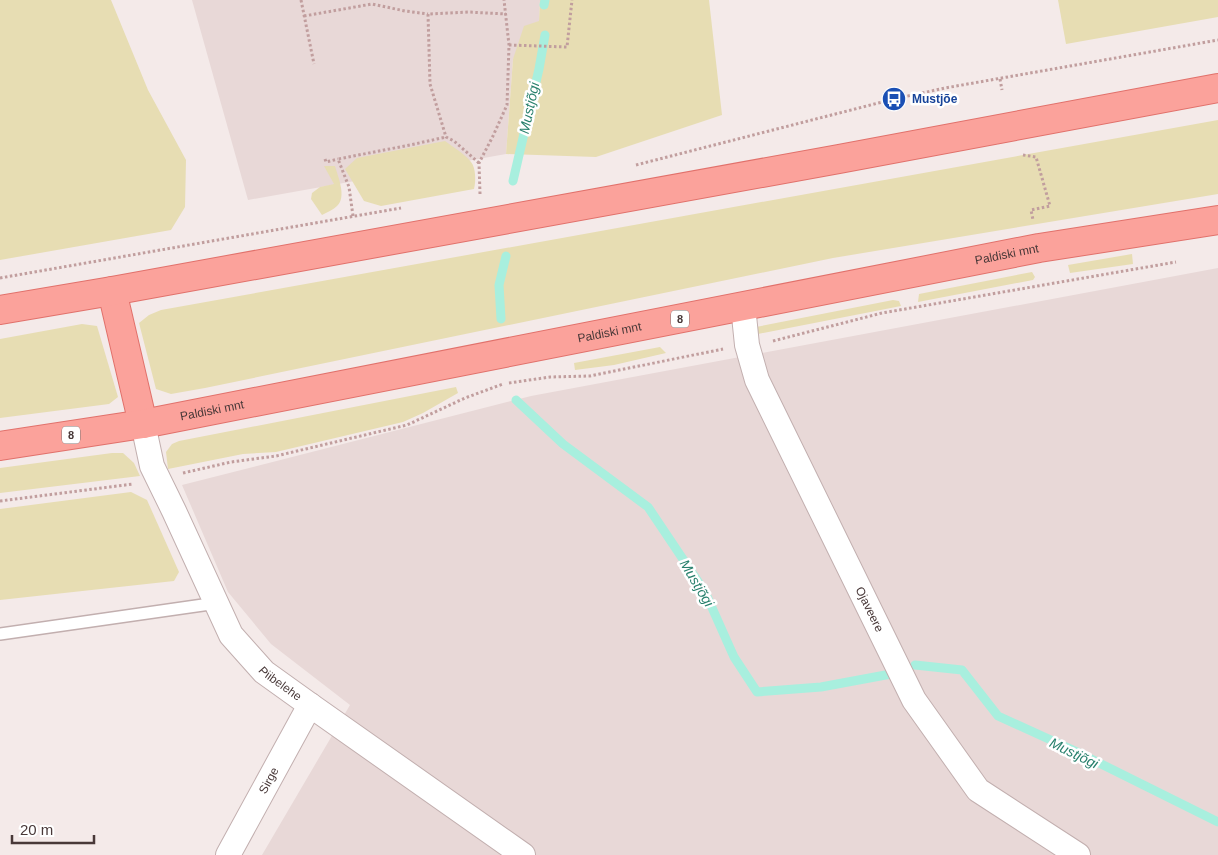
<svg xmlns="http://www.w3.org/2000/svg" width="1218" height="855" font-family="Arial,sans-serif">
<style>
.residential{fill:#e8d8d7}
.green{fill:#e7ddb3}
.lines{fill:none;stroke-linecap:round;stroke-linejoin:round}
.stream{stroke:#a8efde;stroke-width:9}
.lane-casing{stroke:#c2afaf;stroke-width:14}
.street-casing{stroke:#c2afaf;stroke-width:26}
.primary-casing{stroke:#e1716b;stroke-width:30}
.path{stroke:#c19e9e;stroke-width:3;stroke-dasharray:2.5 2.5;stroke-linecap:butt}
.lane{stroke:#fff;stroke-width:11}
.street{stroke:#fff;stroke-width:24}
.primary{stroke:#fba29b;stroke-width:28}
.labels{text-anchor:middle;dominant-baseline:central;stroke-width:5;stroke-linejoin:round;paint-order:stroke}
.shield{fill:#fff;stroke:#7f7474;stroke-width:1}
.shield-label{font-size:11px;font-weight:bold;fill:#483838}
.transit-label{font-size:12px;font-weight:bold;fill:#164399;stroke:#fff;text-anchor:start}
.street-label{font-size:12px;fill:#483838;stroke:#fff}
.water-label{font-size:14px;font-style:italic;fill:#29816d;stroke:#fff}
</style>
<rect width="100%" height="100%" fill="#f4eae9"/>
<!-- residential -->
<g class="residential">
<path d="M 192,0 L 540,0 L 539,22 L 513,59 L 506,154 L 248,200 Z"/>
<path d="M 1218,268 L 1218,855 L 262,855 L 350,705 L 271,644 L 228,592 L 182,485 L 531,396 Z"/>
</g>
<!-- green -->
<g class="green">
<path d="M 0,0 L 111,0 L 148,90 L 186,160 L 185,207 L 171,230 L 0,260 Z"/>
<path d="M 540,0 L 709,0 L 722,115 L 596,157 L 506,154 L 513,59 L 524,26 L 539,21 Z"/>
<path d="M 1058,0 L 1218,0 L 1218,17 L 1066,44 Z"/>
<path d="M 1218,120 L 1218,194 L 833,258 L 205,388 L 171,394 L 156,389 L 139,323 L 149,315 L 161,310 Z"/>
<path d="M 445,141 C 453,147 465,154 471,162 C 476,168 476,182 474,189 L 381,206 L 364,201 L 345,169 L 357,158 Z"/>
<path d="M 324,166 L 335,166 C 338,177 347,197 337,206 C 333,210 327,212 322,215 L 311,199 L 312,193 L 320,187 L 334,184 Z"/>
<path d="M 1132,254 L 1133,264 L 1070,273 L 1068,265 Z"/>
<path d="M 1032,272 L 1035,277 L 1033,280 L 918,302 L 919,294 Z"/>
<path d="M 893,300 L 899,301 L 901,306 L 753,335 L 756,327 Z"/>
<path d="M 82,324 L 97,326 L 118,397 L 109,404 L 0,418 L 0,339 Z"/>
<path d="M 660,347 L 666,353 L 614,365 L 575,370 L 574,363 Z"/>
<path d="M 456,387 L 458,393 L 423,413 L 403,422 L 276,452 L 243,454 L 168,469 L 166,452 L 172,444 L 179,441 Z"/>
<path d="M 112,453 L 123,453 L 134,463 L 140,476 L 0,493 L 0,468 Z"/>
<path d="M 131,492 L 147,500 L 179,572 L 174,581 L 0,600 L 0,509 Z"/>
</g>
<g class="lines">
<!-- stream -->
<g class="stream">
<path d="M 544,5 L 545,0"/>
<path d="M 513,181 L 539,69 L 545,35"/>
<path d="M 501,319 L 499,285 L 506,256"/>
<path d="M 516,400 L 563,444 L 648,507 L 705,592 L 734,657 L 757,692 L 821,687 L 891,674"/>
<path d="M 915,665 L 962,670 L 998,716 L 1075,751 L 1218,822"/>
</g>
<!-- lane casing -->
<g class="lane-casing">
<path id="lane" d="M 0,634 L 217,603"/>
</g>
<!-- street casing -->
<g class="street-casing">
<g id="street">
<path id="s1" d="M 743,306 L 747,345 L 757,380 L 914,700 L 978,790 L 1078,855"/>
<path id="s2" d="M 143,424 L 152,466 L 174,511 L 231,635 L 264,672 L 310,705 L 523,855"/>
<path id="s3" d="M 228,855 L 310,705"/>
</g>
</g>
<!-- primary casing -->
<g class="primary-casing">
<g id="primary">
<path d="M 112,291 L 143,424"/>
<path d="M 0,310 L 112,291 L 839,159 L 1218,88"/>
<path id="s4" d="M 0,446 L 143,424 L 1039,248 L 1218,220"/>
</g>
</g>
<!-- path -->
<g class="path">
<path d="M 301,0 L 314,64"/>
<path d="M 304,16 L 372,4 L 405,11 L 428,14"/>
<path d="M 509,45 L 567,47 L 572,0"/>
<path d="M 1000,79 L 1002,90"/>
<path d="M 1023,155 L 1036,157 L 1050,206 L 1031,210 L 1033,220"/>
<path d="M 325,159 L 326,162 L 338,159"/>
<path d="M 479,163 L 454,141 L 446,137 L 430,84 L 428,14 L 468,12 L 506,14"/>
<path d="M 636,165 L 894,99 L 945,88 L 1218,40"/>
<path d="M 480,194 L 479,163 L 493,136 L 507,105 L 509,45 L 504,0"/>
<path d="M 353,216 L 349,187 L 338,159 L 410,145 L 446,137"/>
<path d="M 0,278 L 401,208"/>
<path d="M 773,341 L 882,313 L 1176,262"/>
<path d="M 509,383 L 550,377 L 590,376 L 723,349"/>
<path d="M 183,473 L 231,462 L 276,456 L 407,425 L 465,398 L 503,384"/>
<path d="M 0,501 L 133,484"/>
</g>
<!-- lane -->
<use href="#lane" class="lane"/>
<!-- street -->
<use href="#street" class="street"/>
<!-- primary -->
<use href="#primary" class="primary"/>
</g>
<!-- icons -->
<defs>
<g id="bus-disc" transform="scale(1.25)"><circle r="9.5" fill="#1a4fb4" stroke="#fff"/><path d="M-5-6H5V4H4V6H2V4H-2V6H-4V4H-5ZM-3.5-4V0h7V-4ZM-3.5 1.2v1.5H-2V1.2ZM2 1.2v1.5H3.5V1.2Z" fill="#fff"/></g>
</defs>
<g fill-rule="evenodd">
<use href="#bus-disc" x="894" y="99"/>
</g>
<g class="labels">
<!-- shield labels -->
<g class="shield">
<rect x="671" y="310.5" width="18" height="17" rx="4"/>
<rect x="62" y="426.5" width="18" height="17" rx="4"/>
</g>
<g class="shield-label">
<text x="680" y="319">8</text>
<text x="71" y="435">8</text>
</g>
<!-- transit labels -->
<g class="transit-label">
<text x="912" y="99">Mustjõe</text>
</g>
<!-- street labels -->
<g class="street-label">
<text stroke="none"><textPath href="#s4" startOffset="1025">Paldiski mnt</textPath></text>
<text stroke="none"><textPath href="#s4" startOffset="620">Paldiski mnt</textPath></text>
<text stroke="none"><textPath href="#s4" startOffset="215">Paldiski mnt</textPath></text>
<text stroke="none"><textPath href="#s1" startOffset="331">Ojaveere</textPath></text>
<text stroke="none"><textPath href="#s2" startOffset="299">Piibelehe</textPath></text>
<text stroke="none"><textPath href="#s3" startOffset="85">Sirge</textPath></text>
</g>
<!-- water labels -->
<g class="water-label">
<text transform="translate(529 108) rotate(-78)">Mustjõgi</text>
<text transform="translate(697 583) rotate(59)">Mustjõgi</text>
<text transform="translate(1074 753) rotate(26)">Mustjõgi</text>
</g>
</g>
<!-- scale -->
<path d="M12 835v8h82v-8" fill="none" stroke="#483838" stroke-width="2.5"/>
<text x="20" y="835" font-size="15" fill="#483838" stroke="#ffffff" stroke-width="4" paint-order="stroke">20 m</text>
</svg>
